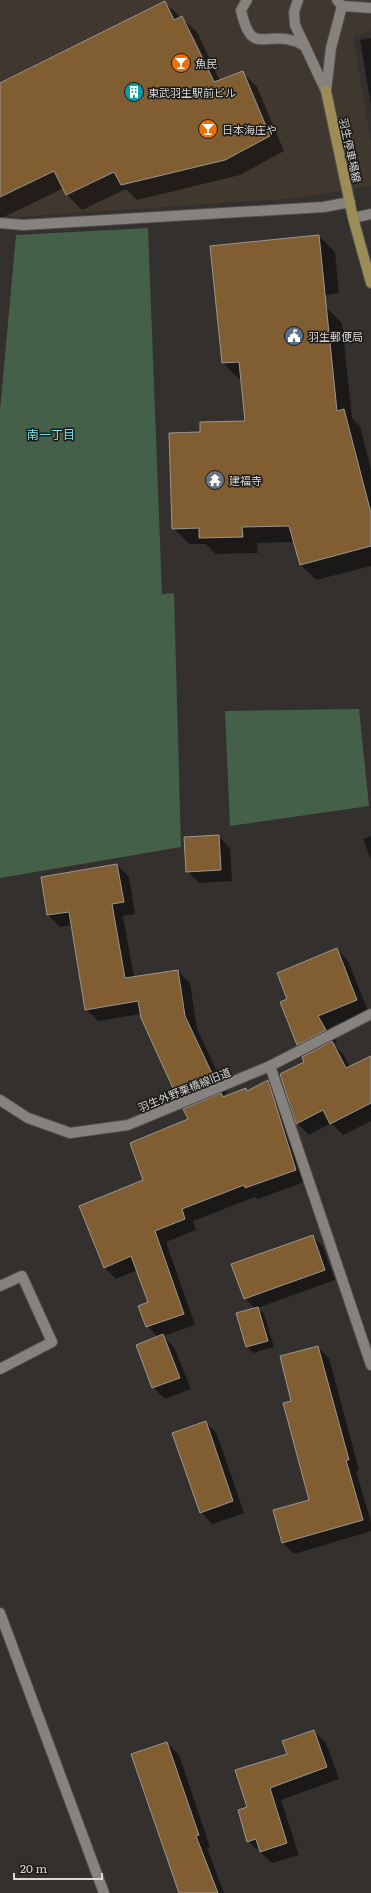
<svg xmlns="http://www.w3.org/2000/svg" width="371" height="1893" font-family="Literata,'Noto Sans JP',serif">
<style>
.built{fill:#40382f}
.green{fill:#456048}
.shadow{fill:#0007;fill-rule:evenodd}
.building{fill:#815d32;stroke:#9a9691}
.lines{fill:none;stroke-linecap:round;stroke-linejoin:round}
.minor-casing{stroke:#514e4b;stroke-width:12}
.major-casing{stroke:#514e4b;stroke-width:12}
.minor{stroke:#86827d;stroke-width:10}
.major{stroke:#9c8c56;stroke-width:10}
.labels{text-anchor:middle;dominant-baseline:central;stroke-width:3;stroke-linejoin:round;paint-order:stroke}
.poi-label{font-size:11px;fill:#dad8d6;stroke:#1a1917;text-anchor:start}
.street-label{font-size:11px;fill:#dad8d6;stroke:#1a1917}
.neighbourhood-label{font-size:12px;fill:#7be6f0;stroke:#1a1917}
</style>
<rect width="100%" height="100%" fill="#34302d"/>
<!-- built -->
<path class="built" d="M 0,0 L 371,0 L 371,31 L 354,36 L 354,43 L 371,144 L 371,186 L 297,198 L 14,217 L 0,214 Z"/>
<!-- green -->
<g class="green">
<path d="M 148,228 L 162,594 L 174,593 L 181,847 L 0,878 L 0,411 L 16,235 Z"/>
<path d="M 359,709 L 369,806 L 230,826 L 225,711 Z"/>
</g>
<!-- shadow -->
<g class="shadow">
<path d="M 164,2 L 197,32 L 220,81 L 242,72 L 257,87 L 284,151 L 240,175 L 137,200 L 126,189 L 82,210 L 67,195 L 64,188 L 0,219 L 0,83 ZM 190,34 L 192,34 L 217,86 L 215,87 Z"/>
<path d="M 371,38 L 371,105 L 360,40 Z"/>
<path d="M 319,236 L 335,252 L 339,293 L 279,303 L 326,307 L 342,323 L 352,418 L 360,426 L 371,470 L 371,566 L 316,580 L 300,564 L 295,542 L 257,543 L 258,553 L 216,554 L 206,544 L 189,544 L 173,528 L 201,433 L 246,422 L 242,379 L 239,379 L 223,363 L 211,247 Z"/>
<path d="M 218,836 L 230,848 L 232,881 L 199,883 L 187,871 Z"/>
<path d="M 371,836 L 371,860 L 363,839 Z"/>
<path d="M 117,865 L 129,877 L 135,914 L 123,916 L 134,977 L 178,971 L 190,983 L 197,1029 L 227,1093 L 222,1096 L 224,1098 L 245,1089 L 248,1092 L 268,1081 L 279,1093 L 307,1181 L 258,1199 L 255,1197 L 193,1221 L 196,1230 L 166,1242 L 195,1325 L 163,1336 L 174,1347 L 191,1389 L 165,1399 L 153,1387 L 158,1337 L 147,1326 L 149,1303 L 137,1270 L 116,1279 L 104,1267 L 144,1181 L 189,1120 L 189,1108 L 178,1097 L 141,1014 L 98,1021 L 86,1009 L 72,925 L 60,927 L 48,915 Z"/>
<path d="M 337,949 L 348,961 L 368,1011 L 329,1028 L 337,1042 L 333,1044 L 343,1054 L 350,1067 L 371,1057 L 371,1121 L 343,1135 L 331,1123 L 309,1135 L 297,1123 L 305,1062 L 308,1055 L 298,1044 L 289,1000 Z"/>
<path d="M 313,1236 L 323,1247 L 335,1280 L 257,1308 L 264,1314 L 274,1347 L 253,1353 L 246,1346 L 255,1309 L 245,1298 Z"/>
<path d="M 318,1347 L 329,1358 L 359,1470 L 356,1471 L 371,1522 L 371,1531 L 294,1554 L 283,1543 L 274,1511 L 310,1500 L 292,1401 Z"/>
<path d="M 206,1422 L 217,1434 L 244,1513 L 212,1524 L 201,1512 Z"/>
<path d="M 314,1731 L 326,1743 L 339,1779 L 281,1800 L 299,1855 L 272,1863 L 248,1841 L 249,1808 Z"/>
<path d="M 167,1743 L 179,1755 L 210,1847 L 207,1848 L 224,1893 L 180,1893 L 132,1755 Z"/>
</g>
<!-- building -->
<g class="building">
<path d="M 165,1 L 174,20 L 182,16 L 214,82 L 243,71 L 270,136 L 225,160 L 121,185 L 114,172 L 66,195 L 54,171 L 0,197 L 0,83 Z"/>
<path d="M 319,235 L 337,411 L 344,409 L 371,513 L 371,546 L 300,565 L 289,526 L 242,527 L 243,537 L 199,538 L 199,528 L 172,529 L 169,433 L 200,432 L 200,422 L 245,421 L 239,362 L 222,363 L 210,246 Z"/>
<path d="M 219,835 L 221,870 L 186,872 L 184,837 Z"/>
<path d="M 117,864 L 124,902 L 112,904 L 125,978 L 178,970 L 185,1016 L 216,1082 L 177,1097 L 141,1018 L 138,1001 L 85,1010 L 69,912 L 47,915 L 41,877 Z"/>
<path d="M 337,948 L 357,1000 L 318,1016 L 326,1030 L 297,1045 L 280,1002 L 287,999 L 277,973 Z"/>
<path d="M 332,1041 L 346,1068 L 371,1056 L 371,1103 L 330,1124 L 323,1110 L 296,1124 L 280,1074 L 304,1062 L 302,1057 Z"/>
<path d="M 268,1080 L 296,1170 L 245,1188 L 244,1185 L 182,1209 L 185,1219 L 155,1231 L 184,1314 L 146,1327 L 138,1306 L 148,1302 L 131,1256 L 104,1268 L 79,1206 L 143,1180 L 130,1143 L 188,1119 L 183,1109 L 221,1093 L 223,1097 L 246,1088 L 247,1091 Z"/>
<path d="M 313,1235 L 325,1270 L 244,1299 L 231,1264 Z"/>
<path d="M 258,1307 L 268,1341 L 246,1347 L 236,1313 Z"/>
<path d="M 163,1334 L 180,1378 L 152,1388 L 136,1345 Z"/>
<path d="M 318,1346 L 349,1460 L 346,1460 L 363,1520 L 282,1543 L 273,1510 L 309,1500 L 283,1403 L 291,1401 L 280,1356 Z"/>
<path d="M 206,1421 L 233,1501 L 200,1513 L 172,1433 Z"/>
<path d="M 314,1730 L 327,1767 L 270,1788 L 287,1843 L 260,1852 L 256,1839 L 247,1842 L 238,1810 L 247,1807 L 235,1770 L 287,1754 L 282,1741 Z"/>
<path d="M 167,1742 L 199,1835 L 196,1836 L 218,1893 L 179,1893 L 131,1754 Z"/>
</g>
<g class="lines">
<!-- minor casing -->
<g class="minor-casing">
<g id="minor">
<path d="M 247,0 L 241,10 C 251,57 265,31 294,41 C 298,42 302,45 305,46"/>
<path d="M 298,0 L 294,12 L 295,25 L 326,91"/>
<path d="M 342,6 L 371,8"/>
<path d="M 326,91 L 331,48 L 342,6 L 337,0"/>
<path d="M 353,218 L 371,214"/>
<path d="M 0,223 L 23,225 L 324,207 L 350,202"/>
<path d="M 270,1066 L 371,1365"/>
<path d="M 0,1100 L 28,1118 L 70,1133 L 128,1125 L 270,1066 L 371,1014"/>
<path d="M 0,1286 L 22,1276 L 52,1342 L 0,1369"/>
<path d="M 0,1613 L 104,1893"/>
</g>
</g>
<!-- major casing -->
<g class="major-casing">
<path id="major" d="M 326,91 L 353,218 L 371,283"/>
</g>
<!-- minor -->
<use href="#minor" class="minor"/>
<!-- major -->
<use href="#major" class="major"/>
</g>
<!-- icons -->
<defs>
<g id="bar-disc" transform="scale(1)"><circle r="9.5" fill="#e8710a" stroke="#1a1917"/><path d="M-6-5H6L.8 .8V4.5H3.5V6h-7V4.5H-.8V.8Z" fill="#fff"/></g>
<g id="building-disc" transform="scale(1)"><circle r="9.5" fill="#0f9aa8" stroke="#1a1917"/><path d="M-4-6H4V6H1V3H-1V6H-4ZM-2.5-4.3h1.7v1.8h-1.7ZM.8-4.3h1.7v1.8H.8ZM-2.5-1h1.7V.8h-1.7ZM.8-1h1.7V.8H.8Z" fill="#fff"/></g>
<g id="civic-disc" transform="scale(1)"><circle r="9.5" fill="#5c6f8a" stroke="#1a1917"/><path d="M-.6-6.5H3V-4.5H.6V-3L4-1V1h2V6H-6V1h2V-1L-.6-3ZM-1.2 2.5V6h2.4V2.5Z" fill="#fff"/></g>
<g id="temple-disc" transform="scale(1)"><circle r="9.5" fill="#6b7280" stroke="#1a1917"/><path d="M0-6L5-2H3V0L6.5 2.5H4V6H1.5V3h-3V6H-4V2.5H-6.5L-3 0V-2H-5Z" fill="#fff"/></g>
</defs>
<g fill-rule="evenodd">
<use href="#bar-disc" x="181" y="63"/>
<use href="#building-disc" x="134" y="92"/>
<use href="#bar-disc" x="208" y="129"/>
<use href="#civic-disc" x="294" y="336"/>
<use href="#temple-disc" x="215" y="480"/>
</g>
<g class="labels">
<!-- poi labels -->
<g class="poi-label">
<text x="195" y="63">魚民</text>
<text x="148" y="92">東武羽生駅前ビル</text>
<text x="222" y="129">日本海庄や</text>
<text x="308" y="336">羽生郵便局</text>
<text x="229" y="480">建福寺</text>
</g>
<!-- street labels -->
<g class="street-label">
<text transform="translate(351 150) rotate(78)">羽生停車場線</text>
<text transform="translate(184 1089) rotate(-22)">羽生外野栗橋線旧道</text>
</g>
<!-- neighbourhood labels -->
<g class="neighbourhood-label">
<text x="51" y="434">南一丁目</text>
</g>
</g>
<!-- scale -->
<path d="M14 1873v6h88v-6" fill="none" stroke="#dad8d6" stroke-width="2"/>
<text x="20" y="1873" font-size="12" fill="#dad8d6" stroke="#1a1917" stroke-width="3" paint-order="stroke">20 m</text>
</svg>
